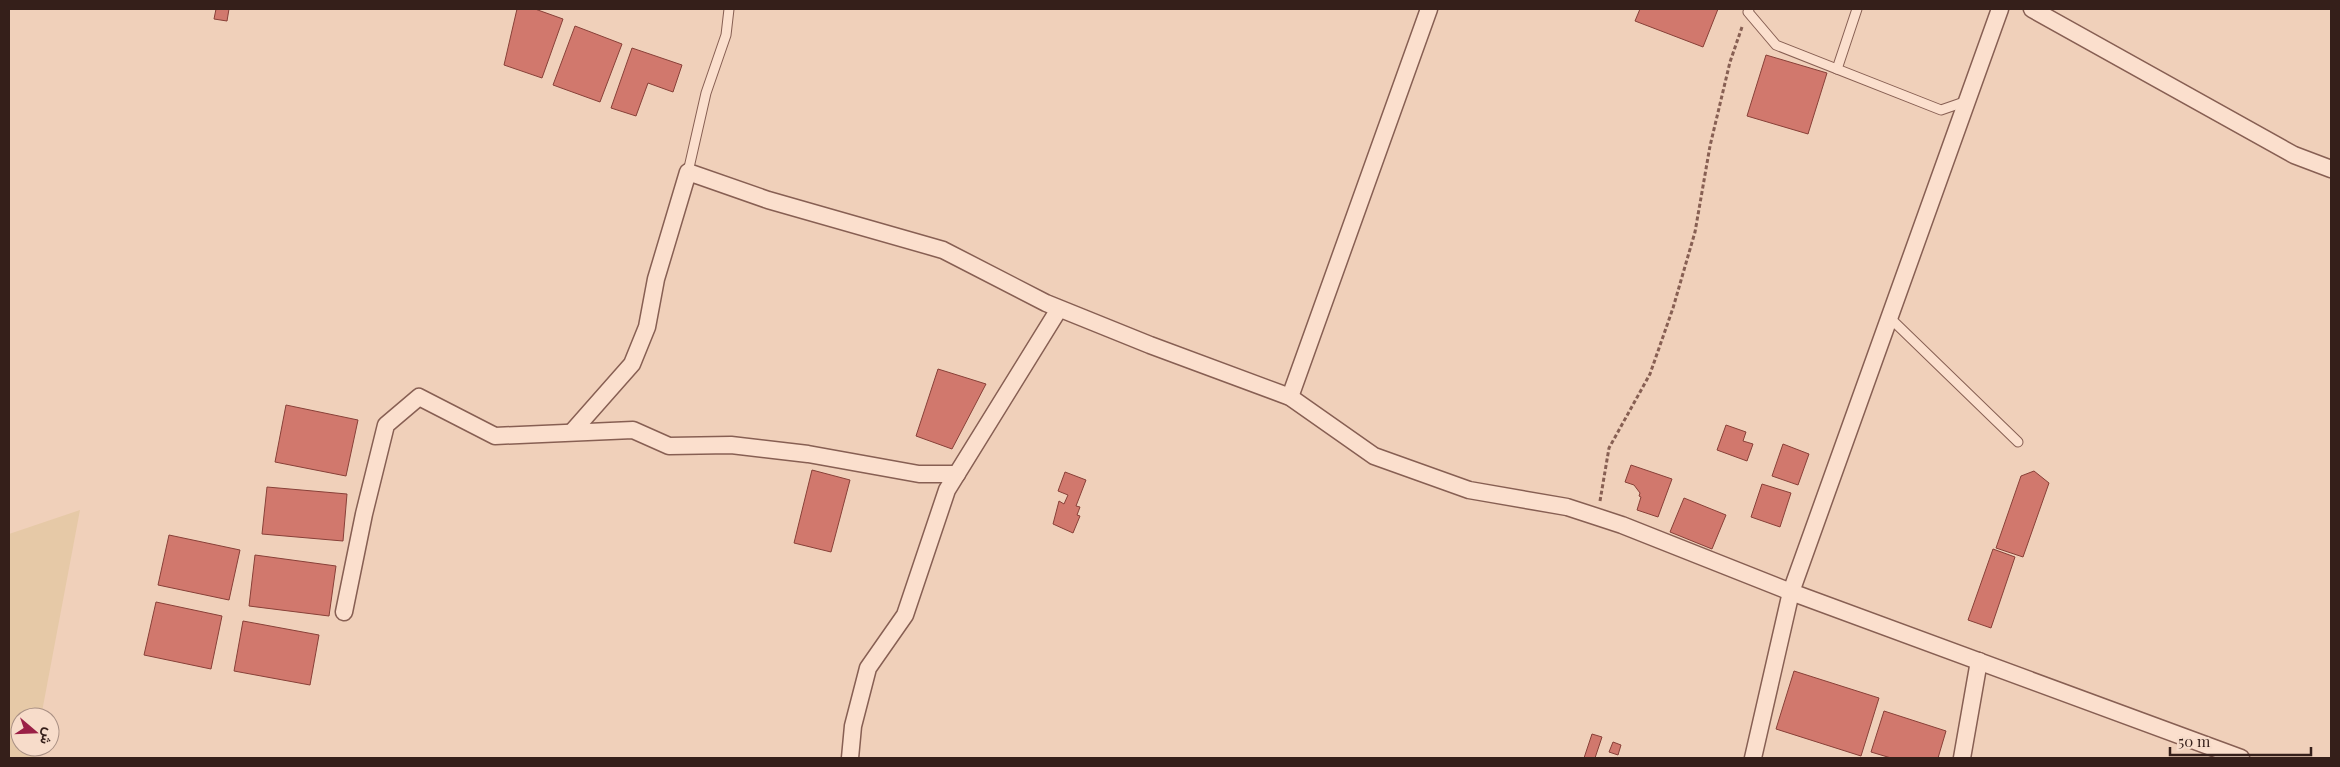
<svg xmlns="http://www.w3.org/2000/svg" width="2340" height="767" font-family="'Playfair Display',Vazirmatn,serif">
<style>
.farmland{fill:#e6c9a7}
.building{fill:#d1786d;stroke:#884038}
.lines{fill:none;stroke-linecap:round;stroke-linejoin:round}
.lane-casing{stroke:#875f53;stroke-width:11}
.street-casing{stroke:#875f53;stroke-width:19}
.path{stroke:#875f53;stroke-width:3;stroke-dasharray:4 2.5;stroke-linecap:butt}
.lane{stroke:#fbdfcd;stroke-width:9}
.street{stroke:#fbdfcd;stroke-width:16}
</style>
<rect width="100%" height="100%" fill="#f0d0ba"/>
<!-- farmland -->
<path class="farmland" d="M 80,510 L 41,717 L 20,717 L 20,747 L 36,747 L 34,758 L 9,758 L 9,534 Z"/>
<!-- building -->
<g class="building">
<path d="M 216,9 L 229,9 L 227,21 L 214,19 Z"/>
<path d="M 517,9 L 535,9 L 563,19 L 542,78 L 504,65 Z"/>
<path d="M 1640,9 L 1718,9 L 1703,47 L 1635,21 Z"/>
<path d="M 575,26 L 622,44 L 600,102 L 553,85 Z"/>
<path d="M 632,48 L 682,65 L 673,92 L 648,83 L 636,116 L 611,108 Z"/>
<path d="M 1766,55 L 1827,73 L 1808,134 L 1747,116 Z"/>
<path d="M 938,369 L 986,384 L 952,449 L 916,436 Z"/>
<path d="M 286,405 L 358,420 L 346,476 L 275,462 Z"/>
<path d="M 1726,425 L 1746,432 L 1743,441 L 1753,444 L 1747,461 L 1717,450 Z"/>
<path d="M 1783,444 L 1809,454 L 1798,485 L 1772,476 Z"/>
<path d="M 1631,465 L 1672,479 L 1658,517 L 1637,510 L 1641,497 L 1639,496 L 1640,493 L 1634,485 L 1625,482 Z"/>
<path d="M 812,470 L 850,480 L 831,552 L 794,543 Z"/>
<path d="M 2034,471 L 2049,483 L 2023,557 L 1996,548 L 2021,476 Z"/>
<path d="M 1065,472 L 1086,480 L 1076,506 L 1080,507 L 1077,515 L 1080,516 L 1073,533 L 1053,524 L 1059,501 L 1064,504 L 1068,495 L 1058,491 Z"/>
<path d="M 1762,484 L 1791,493 L 1780,527 L 1751,517 Z"/>
<path d="M 267,487 L 347,494 L 343,541 L 262,534 Z"/>
<path d="M 1684,498 L 1726,515 L 1712,549 L 1670,532 Z"/>
<path d="M 169,535 L 240,550 L 229,600 L 158,585 Z"/>
<path d="M 1993,549 L 2015,557 L 1991,628 L 1968,620 Z"/>
<path d="M 255,555 L 336,566 L 329,616 L 249,606 Z"/>
<path d="M 156,602 L 222,616 L 211,669 L 144,655 Z"/>
<path d="M 243,621 L 319,635 L 310,685 L 234,671 Z"/>
<path d="M 1794,671 L 1879,698 L 1861,756 L 1776,729 Z"/>
<path d="M 1884,711 L 1946,731 L 1938,758 L 1891,758 L 1871,752 Z"/>
<path d="M 1592,734 L 1602,737 L 1595,758 L 1584,758 Z"/>
<path d="M 1613,742 L 1621,745 L 1618,755 L 1609,752 Z"/>
</g>
<g class="lines">
<!-- lane casing -->
<g class="lane-casing">
<g id="lane">
<path d="M 1749,9 L 1748,12 L 1776,45 L 1941,110 L 1967,101"/>
<path d="M 1837,69 L 1857,9"/>
<path d="M 688,172 L 706,93 L 726,35 L 729,9"/>
<path d="M 1889,317 L 2018,442"/>
</g>
</g>
<!-- street casing -->
<g class="street-casing">
<g id="street">
<path d="M 2032,9 L 2294,155 L 2331,169"/>
<path d="M 1290,397 L 1429,9"/>
<path d="M 572,432 L 632,364 L 647,327 L 656,279 L 688,172 L 768,200 L 943,250 L 1046,303 L 1150,345 L 1290,397 L 1374,456 L 1469,490 L 1567,507 L 1622,525 L 1791,592 L 2241,758"/>
<path d="M 344,612 L 364,514 L 386,425 L 419,397 L 495,436 L 633,430 L 669,446 L 731,445 L 808,454 L 919,474 L 957,474"/>
<path d="M 850,758 L 853,726 L 868,668 L 905,615 L 947,490 L 1059,309"/>
<path d="M 1753,758 L 1791,592 L 2000,9"/>
<path d="M 1962,758 L 1979,661"/>
</g>
</g>
<!-- path -->
<path class="path" d="M 1600,501 L 1609,448 L 1650,374 L 1673,308 L 1695,232 L 1710,146 L 1730,62 L 1742,27"/>
<!-- lane -->
<use href="#lane" class="lane"/>
<!-- street -->
<use href="#street" class="street"/>
</g>
<!-- border -->
<rect width="2340" height="767" fill="none" stroke="#351f1a" stroke-width="20"/>
<!-- north arrow -->
<g transform="translate(35 732) rotate(109)"><circle r="24" fill="#f7dcca" stroke="#a99084"/>
<path d="M0-4L9 19L0 12L-9 19Z" fill="#9a2046"/>
<text y="-8" font-size="14" font-weight="bold" text-anchor="middle" fill="#351f1a">ش</text>
</g>
<!-- scale -->
<path d="M2170 747v8h141v-8" fill="none" stroke="#351f1a" stroke-width="2.5"/>
<text x="2178" y="747" font-size="15" fill="#351f1a" stroke="#f7dcca" stroke-width="4" paint-order="stroke">50 m</text>
</svg>
